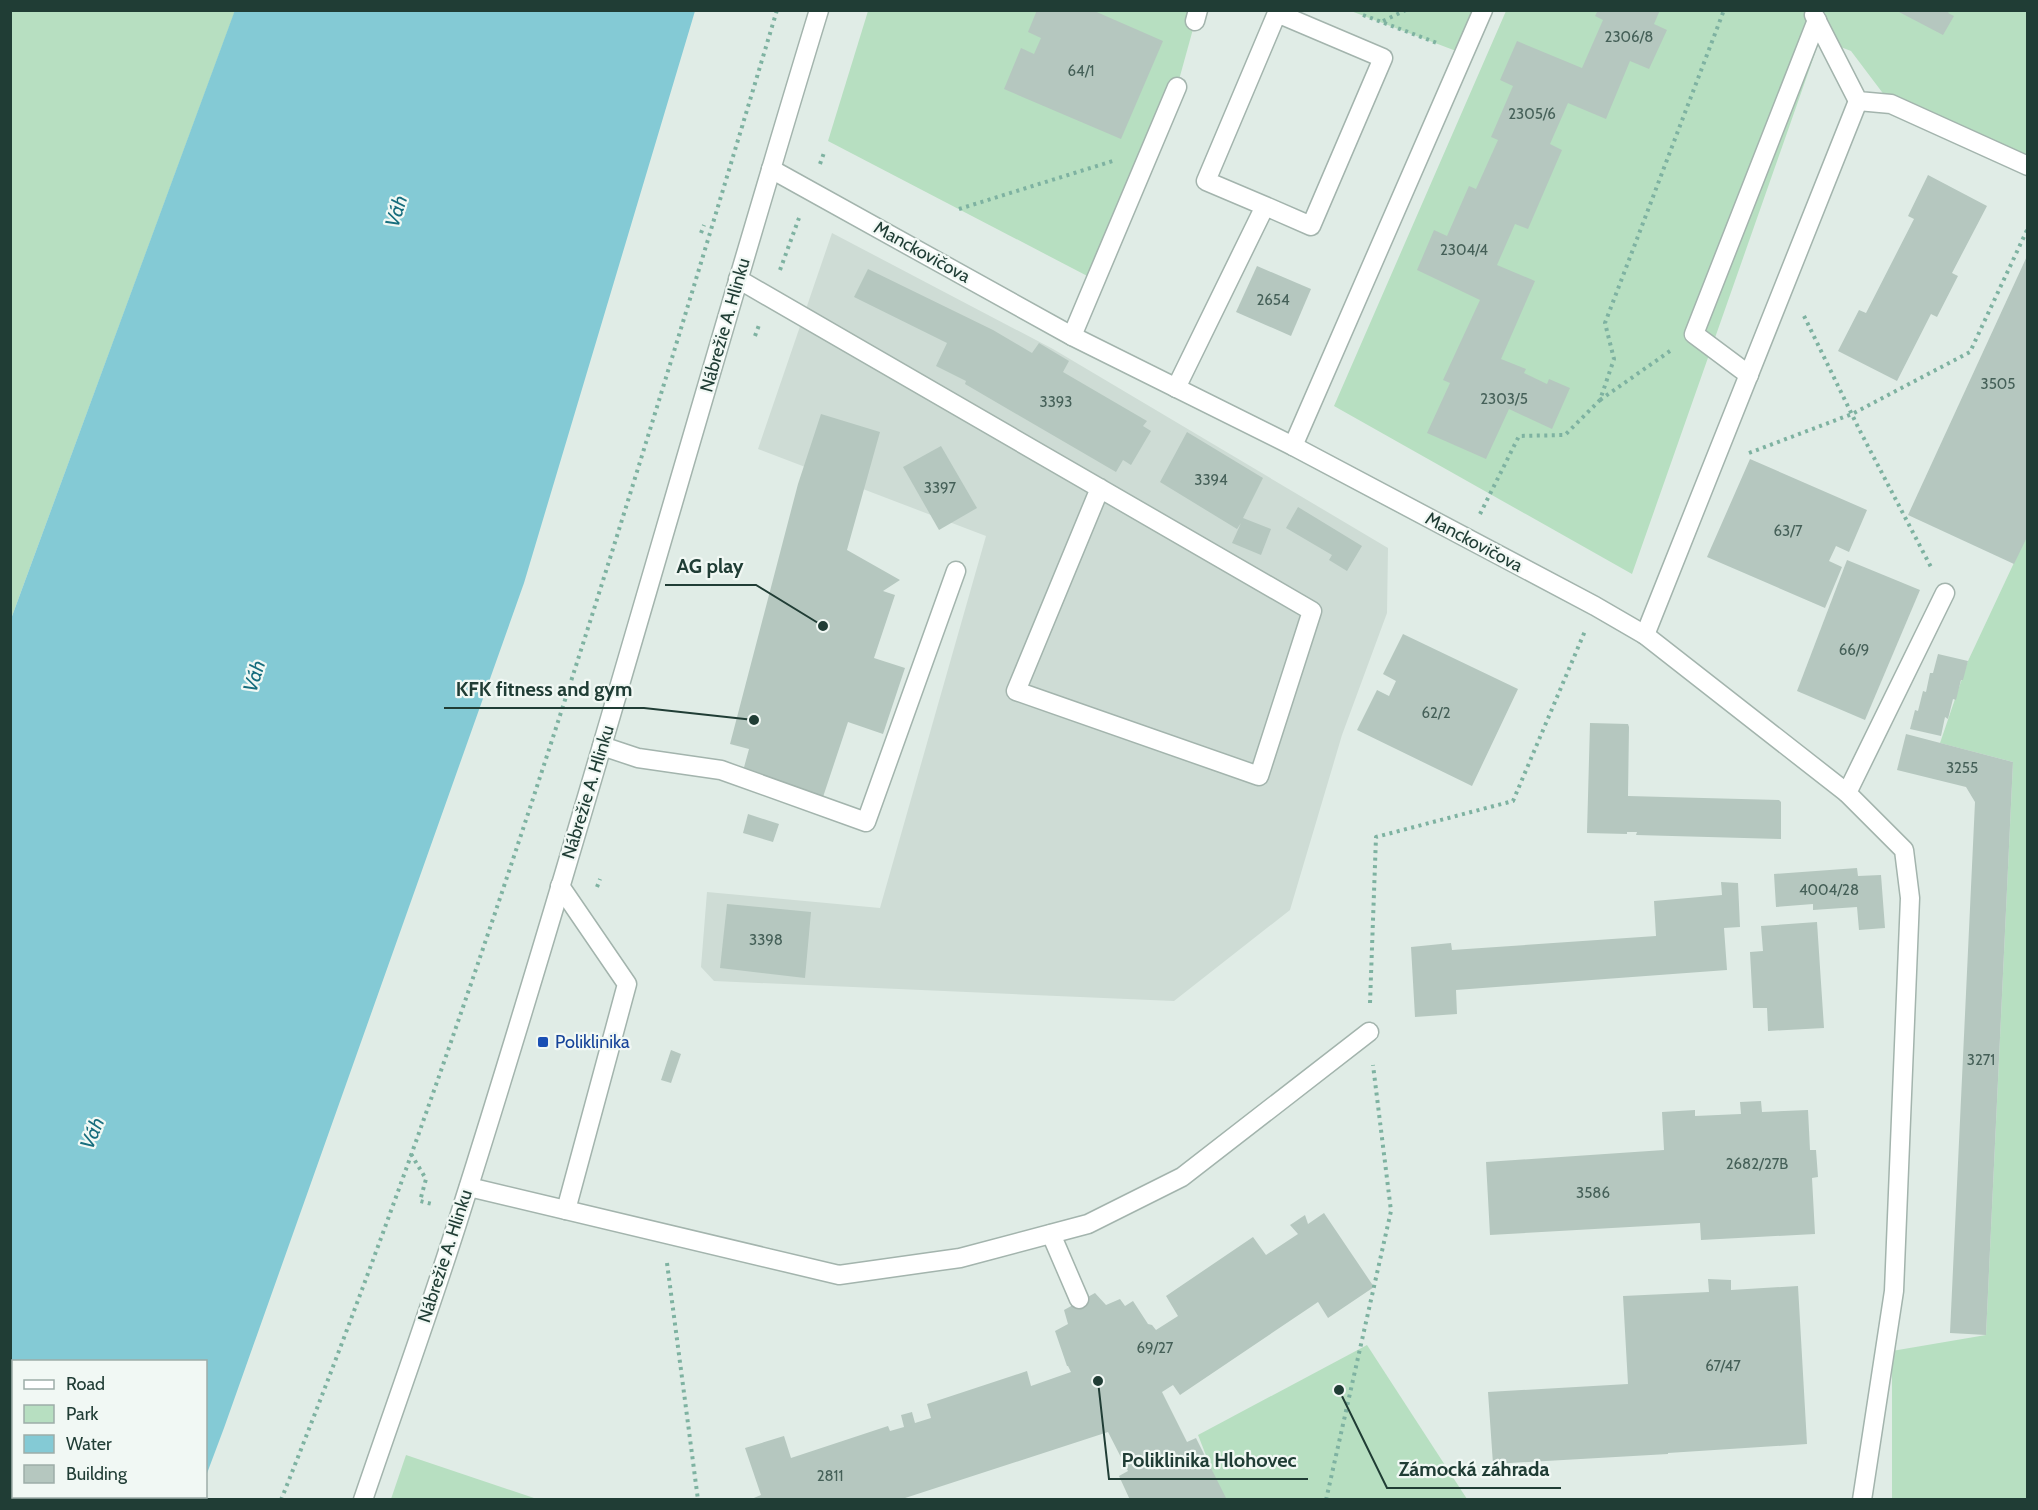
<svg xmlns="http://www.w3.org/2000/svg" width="2038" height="1510" font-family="Cabin,sans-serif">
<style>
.built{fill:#cedcd5}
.green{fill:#b7dfc1}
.water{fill:#84cad5}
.building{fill:#b5c7bf}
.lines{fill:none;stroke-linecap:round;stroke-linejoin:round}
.service-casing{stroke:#a3b4ad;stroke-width:21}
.minor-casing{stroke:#a3b4ad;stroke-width:21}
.path{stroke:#7eb2a1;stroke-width:4;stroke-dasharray:3 4.5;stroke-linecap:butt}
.service{stroke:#fff;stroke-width:18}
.minor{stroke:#fff;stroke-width:18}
.transit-dot{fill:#1a4fb4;stroke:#f1f8f4;stroke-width:2}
.labels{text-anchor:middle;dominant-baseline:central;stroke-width:4.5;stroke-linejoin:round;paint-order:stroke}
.number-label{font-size:15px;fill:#456058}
.street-label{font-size:18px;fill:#203d35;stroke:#f1f8f4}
.transit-label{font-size:18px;fill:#164399;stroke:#f1f8f4;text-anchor:start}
.water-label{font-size:20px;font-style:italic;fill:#166d7d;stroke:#f1f8f4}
.leader{fill:none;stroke:#203d35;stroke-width:2}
.callout-dot{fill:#203d35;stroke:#f1f8f4;stroke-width:2}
.callout-label{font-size:20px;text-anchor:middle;font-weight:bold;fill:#203d35;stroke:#f1f8f4;stroke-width:4.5;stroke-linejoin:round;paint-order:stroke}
</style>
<rect width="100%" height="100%" fill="#e0ece6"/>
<!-- built -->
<path class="built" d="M 832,233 L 1053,349 L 1388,548 L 1387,613 L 1342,735 L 1290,910 L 1174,1001 L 714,981 L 701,967 L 707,892 L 880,908 L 986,536 L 758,449 Z"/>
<!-- green -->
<g class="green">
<path d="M 11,11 L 235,11 L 11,619 Z"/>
<path d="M 868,11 L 1198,11 L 1177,87 L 1095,280 L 828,141 Z"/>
<path d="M 1351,11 L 1483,11 L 1464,54 Z"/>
<path d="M 1506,11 L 2027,11 L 2027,167 L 1891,104 L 1851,51 L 1820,39 L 1632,574 L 1334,406 Z"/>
<path d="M 2027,535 L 2027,1499 L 1892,1500 L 1892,1351 L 1986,1335 L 2013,762 L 1940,743 L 1968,661 Z"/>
<path d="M 1367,1345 L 1467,1499 L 1223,1499 L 1198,1435 Z"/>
<path d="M 406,1455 L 537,1499 L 391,1499 Z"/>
</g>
<!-- water -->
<path class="water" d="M 235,10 L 695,11 L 524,583 L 224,1428 L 206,1476 L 206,1362 L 14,1362 L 14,1496 L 198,1497 L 196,1499 L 11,1499 L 11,619 Z"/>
<!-- building -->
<g class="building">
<path d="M 1037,10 L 1092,10 L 1163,41 L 1121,139 L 1004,89 L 1021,48 L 1034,54 L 1041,38 L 1028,32 Z"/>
<path d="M 1598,10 L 1660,10 L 1654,24 L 1667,30 L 1649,69 L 1630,61 L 1606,119 L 1568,103 L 1550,144 L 1562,150 L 1528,229 L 1515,224 L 1497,265 L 1535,281 L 1501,359 L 1526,369 L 1524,373 L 1547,384 L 1549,379 L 1570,388 L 1552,429 L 1509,409 L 1486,459 L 1427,433 L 1450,383 L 1443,380 L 1480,300 L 1417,270 L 1434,230 L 1447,236 L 1469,186 L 1476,189 L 1498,140 L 1491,137 L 1513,86 L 1500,80 L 1517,41 L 1582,68 L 1603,20 L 1595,16 Z"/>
<path d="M 1900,10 L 1950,10 L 1948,13 L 1954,16 L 1943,35 L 1899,12 Z"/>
<path d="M 1928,175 L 1987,206 L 1952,273 L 1958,276 L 1937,317 L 1931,314 L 1897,381 L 1838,351 L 1859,310 L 1866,313 L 1914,219 L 1908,216 Z"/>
<path d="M 2028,254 L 2028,535 L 2014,564 L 1908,515 Z"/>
<path d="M 1257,266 L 1311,289 L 1291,336 L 1236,312 Z"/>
<path d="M 868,269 L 993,330 L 1032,353 L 1039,343 L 1069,361 L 1063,372 L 1147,421 L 1143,426 L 1151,431 L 1131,465 L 1123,460 L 1116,472 L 965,384 L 966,381 L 936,366 L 947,343 L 854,297 Z"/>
<path d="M 821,414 L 880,432 L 847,550 L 900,580 L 883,591 L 895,595 L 874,658 L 905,668 L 883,734 L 848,722 L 822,800 L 781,781 L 779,786 L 768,783 L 770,778 L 743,771 L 749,749 L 730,744 L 798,484 Z"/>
<path d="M 1187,432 L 1263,478 L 1243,518 L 1271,529 L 1261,555 L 1232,543 L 1241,523 L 1237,529 L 1160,482 Z"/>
<path d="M 941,446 L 977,508 L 939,530 L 903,467 Z"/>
<path d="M 1750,459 L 1867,510 L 1849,552 L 1836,546 L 1829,561 L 1842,567 L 1825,608 L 1707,557 Z"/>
<path d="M 1298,507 L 1362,546 L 1347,571 L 1329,560 L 1332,555 L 1286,528 Z"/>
<path d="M 1847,560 L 1920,590 L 1865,720 L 1797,691 Z"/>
<path d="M 1403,634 L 1518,689 L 1472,786 L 1357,730 L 1377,690 L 1389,696 L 1396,681 L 1383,674 Z"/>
<path d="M 1938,654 L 1968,661 L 1963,680 L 1961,680 L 1956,700 L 1953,699 L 1948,719 L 1945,717 L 1941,736 L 1910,729 L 1915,710 L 1918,711 L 1923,691 L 1926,692 L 1930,673 L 1933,673 Z"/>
<path d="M 1590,723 L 1628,724 L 1629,727 L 1628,796 L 1779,800 L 1781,802 L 1781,839 L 1636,835 L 1637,832 L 1627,832 L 1627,834 L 1587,833 Z"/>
<path d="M 1906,734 L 2013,762 L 1986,1335 L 1950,1333 L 1975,802 L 1966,787 L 1897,770 Z"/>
<path d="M 748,814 L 779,824 L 773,842 L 743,833 Z"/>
<path d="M 1857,868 L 1858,876 L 1881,875 L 1885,928 L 1859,930 L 1857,907 L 1813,910 L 1813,904 L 1776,907 L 1774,874 Z"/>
<path d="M 1721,882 L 1738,883 L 1740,927 L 1724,928 L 1727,970 L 1456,990 L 1457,1014 L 1415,1017 L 1411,947 L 1451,943 L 1452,950 L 1656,936 L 1654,901 L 1722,895 Z"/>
<path d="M 727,904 L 811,912 L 805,978 L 720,968 Z"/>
<path d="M 1817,922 L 1824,1028 L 1768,1031 L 1767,1008 L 1753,1008 L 1750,952 L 1763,951 L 1761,926 Z"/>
<path d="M 671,1050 L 681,1054 L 671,1083 L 661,1080 Z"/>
<path d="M 1761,1101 L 1762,1112 L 1808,1110 L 1810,1150 L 1816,1150 L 1818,1177 L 1812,1178 L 1815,1234 L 1701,1240 L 1700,1223 L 1490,1235 L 1486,1162 L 1664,1150 L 1662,1112 L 1695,1110 L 1695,1116 L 1741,1114 L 1740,1102 Z"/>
<path d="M 1324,1213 L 1374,1287 L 1328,1318 L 1318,1302 L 1180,1395 L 1173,1385 L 1162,1392 L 1187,1442 L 1196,1438 L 1227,1500 L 1130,1500 L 1119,1476 L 1128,1471 L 1108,1432 L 899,1500 L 749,1500 L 761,1495 L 745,1448 L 784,1436 L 791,1458 L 888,1426 L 890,1431 L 904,1427 L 901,1415 L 912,1412 L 915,1423 L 931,1418 L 927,1404 L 1027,1371 L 1031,1386 L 1071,1372 L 1068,1366 L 1067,1366 L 1055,1331 L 1068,1324 L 1064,1310 L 1095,1293 L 1106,1305 L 1120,1299 L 1125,1306 L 1133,1301 L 1148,1324 L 1152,1325 L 1156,1330 L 1178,1316 L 1166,1296 L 1253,1237 L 1266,1255 L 1298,1234 L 1290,1225 L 1305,1215 L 1308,1224 Z"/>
<path d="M 1708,1279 L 1731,1280 L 1731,1290 L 1798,1286 L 1807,1444 L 1668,1453 L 1668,1454 L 1493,1464 L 1488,1392 L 1628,1384 L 1623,1296 L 1709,1292 Z"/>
</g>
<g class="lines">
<!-- service casing -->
<g class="service-casing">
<g id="service">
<path d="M 1814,15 L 1858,101 L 1891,104 L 2028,166"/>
<path d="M 1195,21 L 1198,10"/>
<path d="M 771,169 L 1072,336 L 1293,446 L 1595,606 L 1645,635 L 1847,793 L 1904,850 L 1910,898 L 1894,1291 L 1862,1500"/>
<path d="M 738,279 L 1312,611 L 1259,776 L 1016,691 L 1100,488"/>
<path d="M 1072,336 L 1177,87"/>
<path d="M 1749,375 L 1694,334 L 1817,20"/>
<path d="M 1176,388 L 1265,206 L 1311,226 L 1383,58 L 1277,13 L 1206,181 L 1265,206"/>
<path d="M 1293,446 L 1483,10"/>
<path d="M 1645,635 L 1858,101"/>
<path d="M 602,746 L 638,758 L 721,770 L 866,822 L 956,571"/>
<path d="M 1847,793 L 1945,593"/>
<path d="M 560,886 L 627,984 L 566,1210"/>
<path d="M 469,1187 L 839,1275 L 960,1258 L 1088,1224 L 1182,1177 L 1369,1032"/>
<path d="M 1051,1234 L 1079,1299"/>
</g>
</g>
<!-- minor casing -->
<g class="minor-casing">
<path id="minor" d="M 363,1500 C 396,1403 431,1307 461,1211 C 587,813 697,409 819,10"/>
</g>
<!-- path -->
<g class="path">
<path d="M 1363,15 L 1437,43"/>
<path d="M 1383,21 L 1406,10"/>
<path d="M 820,164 L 825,150"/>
<path d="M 959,209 L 1116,160"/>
<path d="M 701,233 L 704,225"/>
<path d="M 780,270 L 799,218"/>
<path d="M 1804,316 L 1859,429 L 1932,569"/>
<path d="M 755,336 L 759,325"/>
<path d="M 1600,400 L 1670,351"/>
<path d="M 1749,453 L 1852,414 L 1970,352 L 2028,228"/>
<path d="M 1480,514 L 1519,436 L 1565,435 L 1600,400 L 1614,359 L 1605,323 L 1724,10"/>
<path d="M 597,887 L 600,879"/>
<path d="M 1370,1003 L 1376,837 L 1513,801 L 1585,631"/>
<path d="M 411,1154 L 426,1179 L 420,1201 L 432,1204"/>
<path d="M 667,1263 L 698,1500"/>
<path d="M 281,1500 C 475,1013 627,511 777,10"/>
<path d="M 1326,1500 L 1391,1211 L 1373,1065"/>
</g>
<!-- service -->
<use href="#service" class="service"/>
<!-- minor -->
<use href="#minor" class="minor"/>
</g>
<!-- markers -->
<rect class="transit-dot" x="537" y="1036" width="12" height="12" rx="3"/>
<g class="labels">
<!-- number labels -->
<g class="number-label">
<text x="1629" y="37">2306/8</text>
<text x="1081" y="71">64/1</text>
<text x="1532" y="114">2305/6</text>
<text x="1464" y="250">2304/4</text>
<text x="1273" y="300">2654</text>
<text x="1998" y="384">3505</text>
<text x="1504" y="399">2303/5</text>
<text x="1056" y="402">3393</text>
<text x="1211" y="480">3394</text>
<text x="940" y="488">3397</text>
<text x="1788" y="531">63/7</text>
<text x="1854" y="650">66/9</text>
<text x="1436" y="713">62/2</text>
<text x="1962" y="768">3255</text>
<text x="1829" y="890">4004/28</text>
<text x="766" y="940">3398</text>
<text x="1981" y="1060">3271</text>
<text x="1757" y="1164">2682/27B</text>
<text x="1593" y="1193">3586</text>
<text x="1155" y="1348">69/27</text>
<text x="1723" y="1366">67/47</text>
<text x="830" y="1476">2811</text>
</g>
<!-- street labels -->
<g class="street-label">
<text transform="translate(922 252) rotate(29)">Manckovičova</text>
<text transform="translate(725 325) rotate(-74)">Nábrežie A. Hlinku</text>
<text transform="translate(1474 542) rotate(28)">Manckovičova</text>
<text transform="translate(588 792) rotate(-73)">Nábrežie A. Hlinku</text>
<text transform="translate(445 1256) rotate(-72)">Nábrežie A. Hlinku</text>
</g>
<!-- transit labels -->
<g class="transit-label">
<text x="555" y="1042">Poliklinika</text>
</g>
<!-- water labels -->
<g class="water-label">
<text transform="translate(396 211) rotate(-73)">Váh</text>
<text transform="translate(254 676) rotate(-73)">Váh</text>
<text transform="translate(92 1133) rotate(-67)">Váh</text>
</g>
</g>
<!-- callouts -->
<path class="leader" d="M823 626L756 585H665M754 720L644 708H444M1098 1381L1109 1479H1308M1339 1390L1387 1488H1561"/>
<g class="callout-dot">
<circle cx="823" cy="626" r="6"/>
<circle cx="754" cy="720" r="6"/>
<circle cx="1098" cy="1381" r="6"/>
<circle cx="1339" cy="1390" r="6"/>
</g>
<g class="callout-label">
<text x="710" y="573">AG play</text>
<text x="544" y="696">KFK fitness and gym</text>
<text x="1209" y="1467">Poliklinika Hlohovec</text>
<text x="1474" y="1476">Zámocká záhrada</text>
</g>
<!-- border -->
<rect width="2038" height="1510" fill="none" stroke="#203d35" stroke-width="24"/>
<!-- legend -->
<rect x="12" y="1360" width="195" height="138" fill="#f1f8f4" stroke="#9dada8" stroke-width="1.5"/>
<rect x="24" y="1380" width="30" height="9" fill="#ffffff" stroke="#9dada8" stroke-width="1.5"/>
<text x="66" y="1390" font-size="18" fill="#203d35">Road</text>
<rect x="24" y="1405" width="30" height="18" fill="#b7dfc1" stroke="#9dada8" stroke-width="1.5"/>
<text x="66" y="1420" font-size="18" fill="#203d35">Park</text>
<rect x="24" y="1435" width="30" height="18" fill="#84cad5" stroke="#9dada8" stroke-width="1.5"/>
<text x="66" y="1450" font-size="18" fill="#203d35">Water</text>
<rect x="24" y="1465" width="30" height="18" fill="#b5c7bf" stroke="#9dada8" stroke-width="1.5"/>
<text x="66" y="1480" font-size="18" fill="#203d35">Building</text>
</svg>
